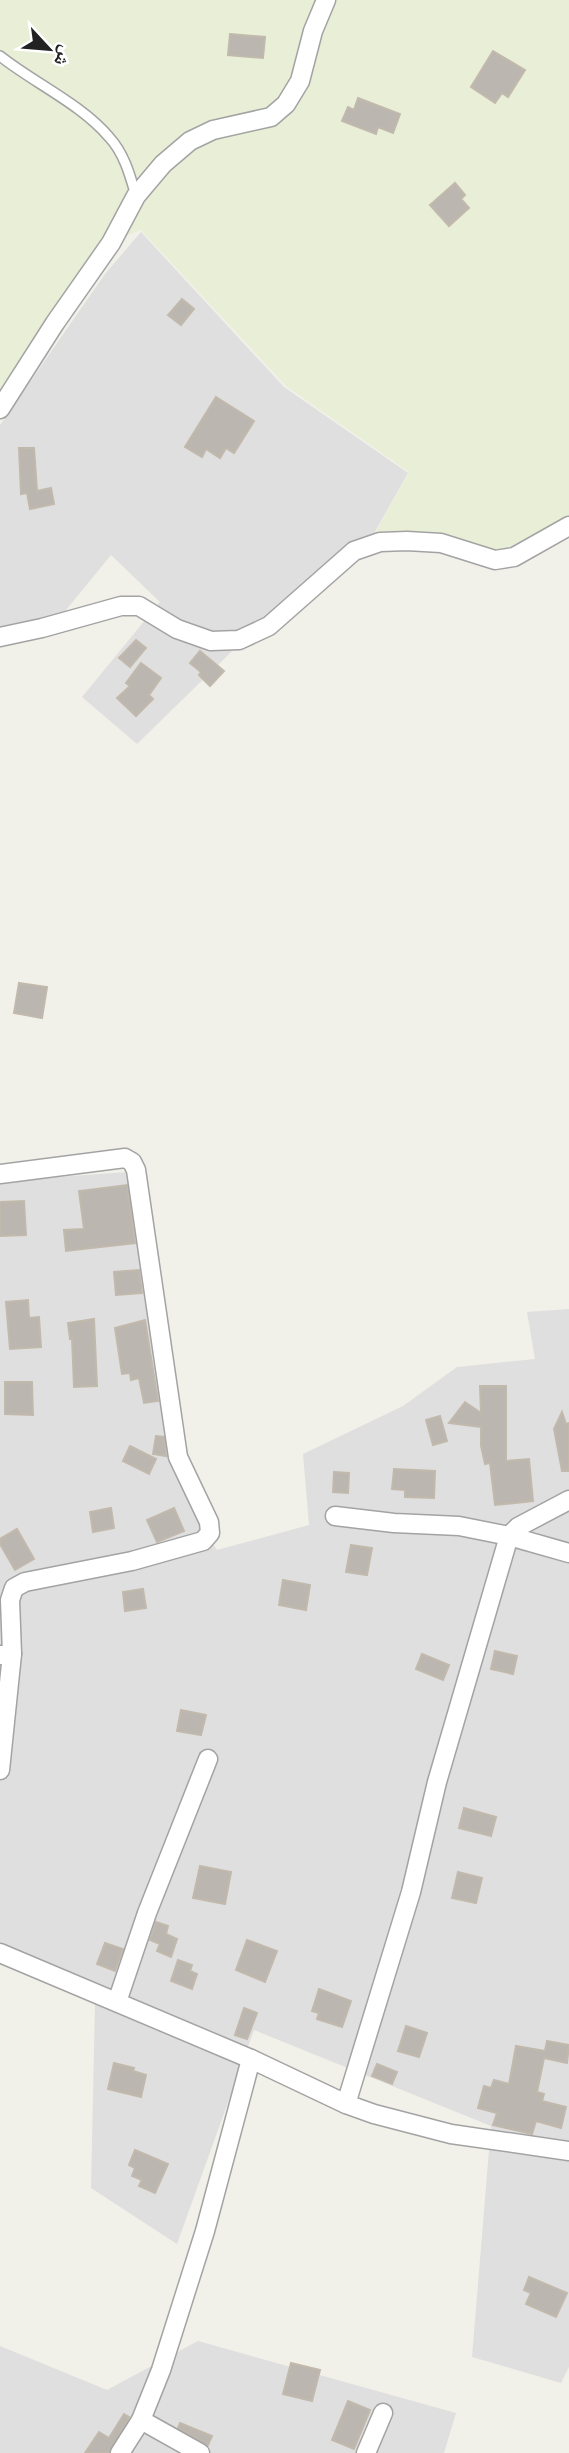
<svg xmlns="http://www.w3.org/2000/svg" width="569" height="2453" font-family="Overpass,'Noto Naskh Arabic',sans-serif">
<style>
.residential{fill:#e0dfdf}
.farmland{fill:#e9eed7}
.building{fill:#bbb6af;stroke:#c2b9ad;stroke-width:2}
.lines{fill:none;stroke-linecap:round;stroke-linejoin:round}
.lane-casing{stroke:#a3a3a3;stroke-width:12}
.street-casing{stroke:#a3a3a3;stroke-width:21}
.lane{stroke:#fff;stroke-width:9}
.street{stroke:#fff;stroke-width:18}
</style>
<rect width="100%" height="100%" fill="#f1f0e9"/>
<!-- residential -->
<g class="residential">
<path d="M 141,232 L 284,387 L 408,473 L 372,537 L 264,620 L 137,744 L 82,697 L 160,602 L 111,555 L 62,615 L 0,628 L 0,425 L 105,274 Z"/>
<path d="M 128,1172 L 169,1462 L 200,1524 L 217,1550 L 309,1525 L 303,1454 L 403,1406 L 457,1367 L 535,1359 L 527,1312 L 569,1309 L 569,2367 L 561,2383 L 472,2357 L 491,2126 L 254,2030 L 177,2244 L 91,2188 L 95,2004 L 0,1964 L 0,1181 Z"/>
<path d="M 198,2341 L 456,2413 L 444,2453 L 0,2453 L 0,2346 L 107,2390 Z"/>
</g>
<!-- farmland -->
<path class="farmland" d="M 0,0 L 569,0 L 569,516 L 501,551 L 373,537 L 409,472 L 286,386 L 141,230 L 107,244 L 0,400 Z"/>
<!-- building -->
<g class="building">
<path d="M 230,34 L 265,37 L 263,58 L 228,55 Z"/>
<path d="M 493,51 L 525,70 L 508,97 L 502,93 L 495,103 L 471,87 Z"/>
<path d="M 358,98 L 400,114 L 393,133 L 378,127 L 376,134 L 342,121 L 348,107 L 354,110 Z"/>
<path d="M 455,183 L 465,195 L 461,199 L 469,208 L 449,226 L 430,205 Z"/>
<path d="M 182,299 L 194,309 L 181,325 L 168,315 Z"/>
<path d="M 216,397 L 254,421 L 234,453 L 226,448 L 220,458 L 206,449 L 202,457 L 185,447 Z"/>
<path d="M 19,448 L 34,448 L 37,491 L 51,488 L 54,504 L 30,509 L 27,493 L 21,494 Z"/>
<path d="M 136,640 L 146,648 L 130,667 L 119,658 Z"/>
<path d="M 200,651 L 224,671 L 210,686 L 199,675 L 201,672 L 190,663 Z"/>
<path d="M 141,663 L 161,678 L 149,695 L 153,699 L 136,716 L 117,698 L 130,686 L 126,683 Z"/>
<path d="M 19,983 L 47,987 L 42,1018 L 14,1013 Z"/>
<path d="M 127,1185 L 135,1243 L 66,1251 L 64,1230 L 84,1229 L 79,1191 Z"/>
<path d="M 24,1201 L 26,1235 L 0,1236 L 0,1202 Z"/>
<path d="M 139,1270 L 142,1293 L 116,1295 L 114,1272 Z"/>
<path d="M 28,1300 L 29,1318 L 39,1317 L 41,1347 L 10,1349 L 6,1302 Z"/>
<path d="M 94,1319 L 97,1386 L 74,1387 L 72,1338 L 70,1339 L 68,1323 Z"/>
<path d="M 145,1320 L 158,1401 L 144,1403 L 139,1378 L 131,1380 L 130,1373 L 122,1374 L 115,1328 Z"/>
<path d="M 5,1382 L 32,1382 L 33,1415 L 5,1414 Z"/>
<path d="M 480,1386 L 506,1386 L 506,1461 L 529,1459 L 533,1501 L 495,1505 L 490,1463 L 485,1464 L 481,1446 L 481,1427 L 449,1423 L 465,1402 L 481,1413 Z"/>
<path d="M 562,1412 L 566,1424 L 569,1423 L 569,1471 L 562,1471 L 554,1429 Z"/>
<path d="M 440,1416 L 447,1441 L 433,1445 L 426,1420 Z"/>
<path d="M 156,1436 L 164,1437 L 166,1456 L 153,1454 Z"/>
<path d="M 130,1446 L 156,1459 L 149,1474 L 123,1461 Z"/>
<path d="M 394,1469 L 435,1471 L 434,1498 L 405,1497 L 405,1490 L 392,1489 Z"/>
<path d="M 334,1472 L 349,1473 L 348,1493 L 333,1492 Z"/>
<path d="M 111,1508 L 114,1528 L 93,1532 L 90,1512 Z"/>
<path d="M 174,1508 L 184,1531 L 157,1542 L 147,1520 Z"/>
<path d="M 17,1529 L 34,1559 L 15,1570 L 0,1544 L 0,1539 Z"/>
<path d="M 351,1545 L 372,1548 L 367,1575 L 346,1572 Z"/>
<path d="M 283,1580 L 310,1585 L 306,1610 L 279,1605 Z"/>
<path d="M 143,1589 L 146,1608 L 125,1611 L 123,1592 Z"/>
<path d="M 495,1651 L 517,1656 L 513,1674 L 491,1669 Z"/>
<path d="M 422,1654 L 449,1665 L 443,1680 L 416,1669 Z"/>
<path d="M 181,1710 L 206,1715 L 201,1735 L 177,1731 Z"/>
<path d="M 464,1808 L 496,1817 L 491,1836 L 459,1828 Z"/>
<path d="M 200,1866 L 231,1872 L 225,1904 L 193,1898 Z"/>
<path d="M 458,1872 L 482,1878 L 476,1903 L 452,1898 Z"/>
<path d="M 156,1922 L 168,1926 L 166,1934 L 177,1939 L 171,1957 L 157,1951 L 160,1944 L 150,1940 Z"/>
<path d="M 247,1940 L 277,1951 L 265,1982 L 236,1970 Z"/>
<path d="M 105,1943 L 123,1949 L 115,1971 L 97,1964 Z"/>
<path d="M 178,1960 L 192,1965 L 190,1971 L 197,1974 L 192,1989 L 171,1981 Z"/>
<path d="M 319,1989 L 351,2001 L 342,2027 L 317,2019 L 319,2013 L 312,2011 Z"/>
<path d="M 244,2008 L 257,2013 L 247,2039 L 235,2035 Z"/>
<path d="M 406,2026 L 427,2033 L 419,2057 L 398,2051 Z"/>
<path d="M 547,2041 L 569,2045 L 567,2063 L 544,2058 L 537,2092 L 544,2094 L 542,2101 L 566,2107 L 561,2128 L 536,2121 L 532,2134 L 493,2125 L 497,2113 L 478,2108 L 484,2086 L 491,2088 L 494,2080 L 509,2084 L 516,2046 L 545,2051 Z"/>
<path d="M 114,2063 L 134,2068 L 133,2071 L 146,2075 L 141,2097 L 108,2089 Z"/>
<path d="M 377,2064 L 397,2072 L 392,2084 L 372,2076 Z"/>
<path d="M 135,2150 L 168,2164 L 155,2193 L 139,2186 L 142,2180 L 132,2176 L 135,2168 L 129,2165 Z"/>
<path d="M 529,2277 L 567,2293 L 556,2317 L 526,2304 L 531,2293 L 524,2290 Z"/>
<path d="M 291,2363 L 320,2370 L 312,2401 L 283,2394 Z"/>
<path d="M 348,2401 L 370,2410 L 354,2449 L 332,2440 Z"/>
<path d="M 124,2414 L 129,2417 L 109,2453 L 85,2453 L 99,2432 L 109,2438 Z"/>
<path d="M 180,2423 L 212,2436 L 208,2445 L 178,2428 Z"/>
</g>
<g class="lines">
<!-- lane casing -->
<g class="lane-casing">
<path id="lane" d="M 0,56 C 34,83 81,104 109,137 C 124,153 130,175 136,196"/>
</g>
<!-- street casing -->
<g class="street-casing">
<g id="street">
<path d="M 0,409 L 55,323 L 111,243 L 136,196 L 163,164 L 190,141 L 213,130 L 271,117 L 286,104 L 300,81 L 313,31 L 326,0"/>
<path d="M 0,637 L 42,628 L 121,606 L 139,606 L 177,629 L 211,641 L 239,640 L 269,626 L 354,551 L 380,542 L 407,541 L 441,543 L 495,560 L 514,557 L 569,526"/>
<path d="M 0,1174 L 125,1158 L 132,1162 L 136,1170 L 178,1457 L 209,1522 L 210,1533 L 203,1541 L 132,1561 L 25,1582 L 14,1588 L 10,1600 L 12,1654 L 0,1655"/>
<path d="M 335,1516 L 394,1523 L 459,1526 L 509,1536 L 569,1553"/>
<path d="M 0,1770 L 12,1654"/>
<path d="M 0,1953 L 251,2059 L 346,2104 L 374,2114 L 451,2134 L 569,2151"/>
<path d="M 117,2002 L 147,1913 L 208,1759"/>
<path d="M 346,2104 L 411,1892 L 437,1782 L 509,1536 L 518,1527 L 569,1500"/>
<path d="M 141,2420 L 200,2453"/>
<path d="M 120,2453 L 141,2420 L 161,2370 L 205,2231 L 251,2059"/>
<path d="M 366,2453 L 383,2413"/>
</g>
</g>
<!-- lane -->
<use href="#lane" class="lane"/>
<!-- street -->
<use href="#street" class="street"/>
</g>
<!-- north arrow -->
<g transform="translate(49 49) rotate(116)" stroke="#ffffff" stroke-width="5" paint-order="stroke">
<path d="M0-5L12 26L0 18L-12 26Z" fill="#222222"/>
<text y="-10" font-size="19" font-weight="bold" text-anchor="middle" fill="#222222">ش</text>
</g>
</svg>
